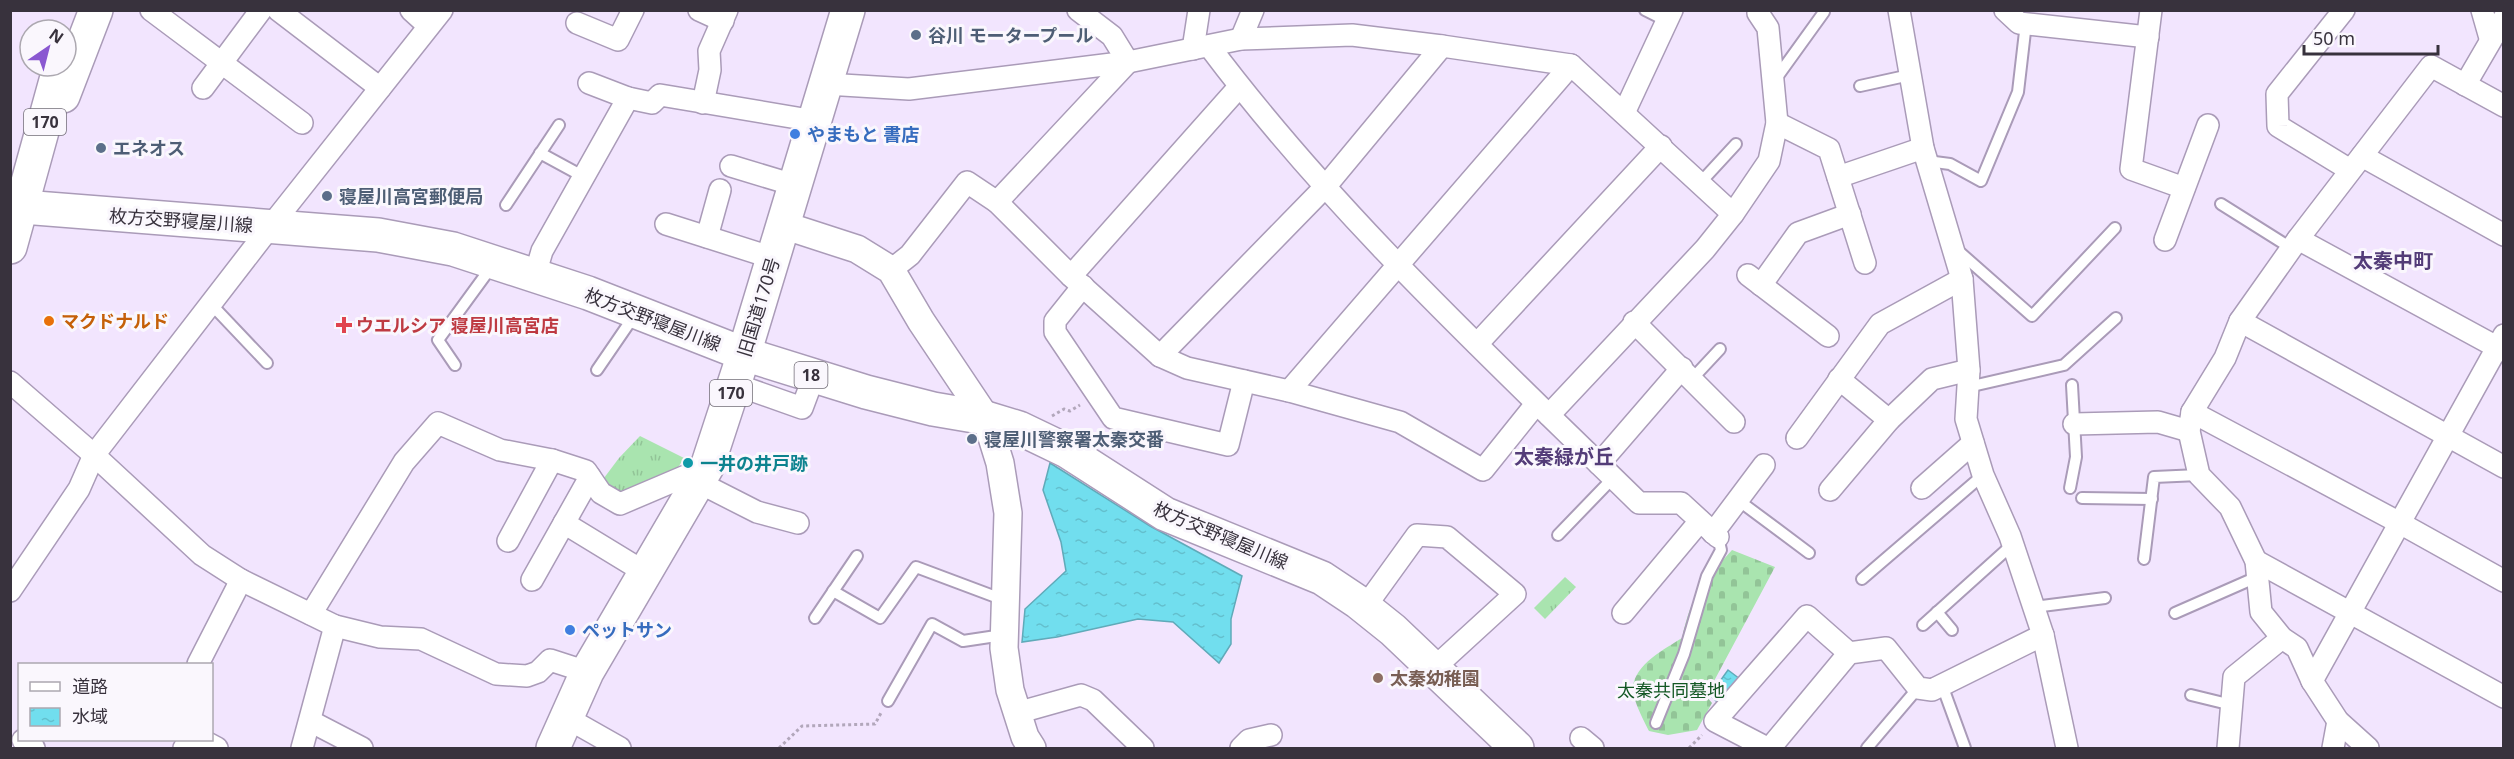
<svg xmlns="http://www.w3.org/2000/svg" width="2514" height="759" font-family="'Noto Sans','Noto Sans JP',sans-serif">
<style>
.grass{fill:url(#grass-tufts)}
.cemetery{fill:url(#cemetery-stones)}
.water{fill:url(#water-ripples);stroke:#60aab9;stroke-width:1.5}
.lines{fill:none;stroke-linecap:round;stroke-linejoin:round}
.service-casing{stroke:#aa9bb8;stroke-width:14}
.minor-casing{stroke:#aa9bb8;stroke-width:24}
.tertiary-casing{stroke:#aa9bb8;stroke-width:30}
.primary-casing{stroke:#aa9bb8;stroke-width:36}
.trunk-casing{stroke:#aa9bb8;stroke-width:36}
.path{stroke:#b2a7bb;stroke-width:3;stroke-dasharray:3 3;stroke-linecap:butt}
.service{stroke:#fff;stroke-width:10}
.minor{stroke:#fff;stroke-width:21}
.tertiary{stroke:#fff;stroke-width:27}
.primary{stroke:#fff;stroke-width:33}
.trunk{stroke:#fff;stroke-width:33}
.service-dot{fill:#5c6f8a;stroke:#faf7fd;stroke-width:2}
.shop-dot{fill:#3f7fe0;stroke:#faf7fd;stroke-width:2}
.food-dot{fill:#e8710a;stroke:#faf7fd;stroke-width:2}
.health-dot{fill:#e0444e;stroke:#faf7fd;stroke-width:2}
.culture-dot{fill:#0f9aa8;stroke:#faf7fd;stroke-width:2}
.education-dot{fill:#8d6e63;stroke:#faf7fd;stroke-width:2}
.labels{text-anchor:middle;dominant-baseline:central;stroke-width:6;stroke-linejoin:round;paint-order:stroke}
.shield{fill:#faf7fd;stroke:#726d77;stroke-width:1.5}
.shield-label{font-size:16px;font-weight:bold;fill:#38323d}
.service-label{font-size:18px;font-weight:bold;fill:#4e5e75;stroke:#faf7fd;text-anchor:start}
.shop-label{font-size:18px;font-weight:bold;fill:#366cbe;stroke:#faf7fd;text-anchor:start}
.street-label{font-size:18px;fill:#38323d;stroke:#faf7fd}
.food-label{font-size:18px;font-weight:bold;fill:#c56008;stroke:#faf7fd;text-anchor:start}
.health-label{font-size:18px;font-weight:bold;fill:#be3a42;stroke:#faf7fd;text-anchor:start}
.culture-label{font-size:18px;font-weight:bold;fill:#0d838f;stroke:#faf7fd;text-anchor:start}
.education-label{font-size:18px;font-weight:bold;fill:#785e54;stroke:#faf7fd;text-anchor:start}
.park-label{font-size:18px;fill:#125723;stroke:#faf7fd}
.neighbourhood-label{font-size:20px;font-weight:bold;fill:#533c78;stroke:#faf7fd}
</style>
<defs>
<pattern id="grass-tufts" width="24" height="20" patternUnits="userSpaceOnUse" patternTransform="scale(1.5)"><rect width="24" height="20" fill="#a9e4af"/><path d="M3 7l-1-3M5 7V3M7 7l1-3M15 17l-1-3M17 17v-4M19 17l1-3" fill="none" stroke="#92c497"/></pattern>
<pattern id="cemetery-stones" width="16" height="16" patternUnits="userSpaceOnUse" patternTransform="scale(1.5)"><rect width="16" height="16" fill="#a9e4af"/><path d="M2 7V4a2 2 0 0 1 4 0v3zM10 15v-3a2 2 0 0 1 4 0v3z" fill="#92c497"/></pattern>
<pattern id="water-ripples" width="26" height="14" patternUnits="userSpaceOnUse" patternTransform="scale(1.5)"><rect width="26" height="14" fill="#71deee"/><path d="M2 4q2-2 4 0t4 0M15 11q2-2 4 0t4 0" fill="none" stroke="#63bfcd"/></pattern>
</defs>
<rect width="100%" height="100%" fill="#f2e5fe"/>
<!-- grass -->
<g class="grass">
<path d="M 640,436 L 684,458 L 674,474 L 631,495 L 612,492 L 604,478 L 619,458 Z"/>
<path d="M 1565,577 L 1576,587 L 1545,619 L 1534,608 Z"/>
</g>
<!-- cemetery -->
<path class="cemetery" d="M 1732,550 L 1775,567 L 1706,696 L 1712,703 L 1697,730 L 1668,735 L 1649,731 C 1644,721 1632,699 1633,687 C 1635,664 1665,649 1682,638 C 1692,593 1702,584 1732,550 Z"/>
<!-- water -->
<g class="water">
<path d="M 1050,463 L 1150,526 L 1242,576 L 1231,619 L 1231,644 L 1219,663 L 1173,622 L 1138,619 L 1057,637 L 1022,642 L 1025,609 L 1066,571 L 1061,542 L 1043,490 Z"/>
<path d="M 1728,670 L 1740,679 L 1719,704 L 1710,695 Z"/>
</g>
<g class="lines">
<!-- service casing -->
<g class="service-casing">
<g id="service">
<path d="M 1645,10 L 1667,21"/>
<path d="M 1775,80 L 1824,12"/>
<path d="M 1860,86 L 1910,75"/>
<path d="M 540,153 L 586,178"/>
<path d="M 1927,161 L 1950,164 L 1981,181 L 2018,92 L 2026,23"/>
<path d="M 1700,183 L 1736,144"/>
<path d="M 2221,204 L 2291,248"/>
<path d="M 506,205 L 559,125"/>
<path d="M 1956,249 L 2032,316 L 2115,228"/>
<path d="M 211,304 L 267,363"/>
<path d="M 455,365 L 438,340 L 492,266"/>
<path d="M 597,370 L 634,316"/>
<path d="M 1692,379 L 1720,349"/>
<path d="M 1968,387 L 2064,365 L 2116,318"/>
<path d="M 2070,488 L 2076,457 L 2072,385"/>
<path d="M 2082,498 L 2152,499"/>
<path d="M 1738,500 L 1809,553"/>
<path d="M 1558,535 L 1613,478"/>
<path d="M 2144,559 L 2154,477 L 2199,475"/>
<path d="M 1862,579 L 1983,475"/>
<path d="M 833,591 L 880,618 L 916,567 L 1004,600"/>
<path d="M 2034,607 L 2105,598"/>
<path d="M 1937,612 L 1952,630"/>
<path d="M 2175,613 L 2257,577"/>
<path d="M 815,618 L 857,556"/>
<path d="M 1923,625 L 2013,544"/>
<path d="M 1942,685 L 1965,748"/>
<path d="M 2191,695 L 2232,705"/>
<path d="M 888,701 L 932,624 L 963,641 L 1003,635"/>
<path d="M 1656,723 L 1684,654 L 1707,576 L 1721,550 L 1718,537"/>
<path d="M 1867,748 L 1918,688"/>
</g>
</g>
<!-- minor casing -->
<g class="minor-casing">
<g id="minor">
<path d="M 151,10 L 302,123"/>
<path d="M 278,10 L 380,88"/>
<path d="M 411,10 L 422,20"/>
<path d="M 699,10 L 723,21"/>
<path d="M 1899,10 L 1923,148 L 1962,279 L 1969,370 L 1966,419 L 1983,475 L 2010,536 L 2043,635 L 2067,748"/>
<path d="M 2005,10 L 2019,23 L 2148,37"/>
<path d="M 2151,10 L 2131,169 L 2184,188"/>
<path d="M 2344,10 L 2277,94 L 2278,126 L 2350,170"/>
<path d="M 2482,10 L 2490,38"/>
<path d="M 577,23 L 618,40 L 633,10"/>
<path d="M 1241,39 L 1253,10"/>
<path d="M 1209,46 C 1335,214 1490,357 1639,503 L 1681,503 L 1718,537"/>
<path d="M 1193,49 L 1199,10"/>
<path d="M 589,83 L 628,98 L 652,103 L 660,95 L 815,121"/>
<path d="M 826,84 L 909,89 L 1128,62 L 1241,39 L 1352,35 L 1442,46 L 1571,65 L 1733,214 L 1705,249 L 1549,415"/>
<path d="M 2465,85 L 2504,18"/>
<path d="M 203,88 L 261,10"/>
<path d="M 703,103 L 710,70 L 709,51 L 727,10"/>
<path d="M 1624,113 L 1672,10"/>
<path d="M 1777,123 L 1829,149 L 1865,263"/>
<path d="M 2362,156 L 2504,235"/>
<path d="M 731,166 L 794,185"/>
<path d="M 1838,177 L 1923,148"/>
<path d="M 997,202 L 1071,276 L 1160,356 L 1187,368 L 1289,391 L 1400,422 L 1483,470 L 1536,404"/>
<path d="M 1733,214 L 1769,161 L 1777,123 L 1768,28 L 1758,13 L 1759,10"/>
<path d="M 666,224 L 773,258"/>
<path d="M 707,237 L 720,190"/>
<path d="M 2298,239 L 2504,351"/>
<path d="M 2165,240 L 2208,125"/>
<path d="M 891,270 L 910,255 L 967,182 L 997,202 L 1128,62 L 1112,36 L 1078,10"/>
<path d="M 535,275 L 542,251 L 628,98"/>
<path d="M 1748,275 L 1828,336"/>
<path d="M 1071,276 L 1239,87"/>
<path d="M 1761,285 L 1798,233 L 1850,214"/>
<path d="M 1083,286 L 1055,321 L 1055,332 L 1113,418 L 1228,445 L 1244,381"/>
<path d="M 2240,321 L 2504,467"/>
<path d="M 1634,322 L 1734,422"/>
<path d="M 1477,344 L 1661,146"/>
<path d="M 1160,356 L 1325,187 L 1442,46"/>
<path d="M 1839,379 L 1889,420"/>
<path d="M 10,382 L 94,455 L 202,555 L 241,580 L 335,626 L 380,637 L 421,639 L 496,674 L 527,676 L 538,672 L 550,660 L 587,672"/>
<path d="M 734,384 L 802,408 L 814,376"/>
<path d="M 1289,391 L 1571,65"/>
<path d="M 2192,412 L 2398,522 L 2504,581"/>
<path d="M 2074,424 L 2158,422 L 2189,431"/>
<path d="M 1797,438 L 1880,324 L 1962,279"/>
<path d="M 1599,464 L 1682,368"/>
<path d="M 700,483 L 757,512 L 798,523"/>
<path d="M 1922,488 L 1973,443"/>
<path d="M 1830,490 L 1889,420 L 1932,379 L 1969,370"/>
<path d="M 564,523 L 646,573"/>
<path d="M 1713,533 L 1764,465"/>
<path d="M 508,541 L 552,460"/>
<path d="M 2256,561 L 2504,697"/>
<path d="M 532,580 L 590,477"/>
<path d="M 10,591 L 79,489 L 94,455 L 270,227 L 442,10"/>
<path d="M 1365,607 L 1417,535 L 1447,537 L 1515,594 L 1433,669"/>
<path d="M 1623,613 L 1700,521"/>
<path d="M 311,614 L 404,462 L 438,423 L 500,450 L 552,460 L 586,471 L 601,493 L 620,504 L 707,467"/>
<path d="M 198,664 L 241,580"/>
<path d="M 2312,681 L 2504,335"/>
<path d="M 1017,713 L 1081,695 L 1093,700 L 1143,748"/>
<path d="M 567,718 L 620,748"/>
<path d="M 310,721 L 362,748"/>
<path d="M 1581,738 L 1593,748"/>
<path d="M 23,740 L 34,748"/>
<path d="M 202,740 L 217,748"/>
<path d="M 184,748 L 190,740"/>
<path d="M 302,748 L 335,626"/>
<path d="M 1241,748 L 1249,740 L 1271,735"/>
<path d="M 1767,748 L 1715,721 L 1807,616 L 1849,653"/>
<path d="M 1770,748 L 1849,653 L 1886,648 L 1918,688 L 1932,690 L 2043,635"/>
<path d="M 2228,748 L 2234,677 L 2282,638"/>
<path d="M 2333,748 L 2338,721"/>
<path d="M 2368,748 L 2338,721 L 2312,681 L 2297,648 L 2282,638 L 2261,612 L 2256,561 L 2230,507 L 2199,475 L 2189,431 L 2192,412 L 2225,358 L 2240,321 L 2298,239 L 2431,66 L 2504,106"/>
</g>
</g>
<!-- tertiary casing -->
<g class="tertiary-casing">
<path id="tertiary" d="M 783,225 L 857,249 L 891,270 L 921,321 L 986,418 L 1000,463 L 1008,513 L 1004,648 L 1010,690 L 1025,737 L 1032,748"/>
</g>
<!-- primary casing -->
<g class="primary-casing">
<path id="primary" d="M 10,206 L 378,235 L 453,249 L 588,293 L 744,354 L 866,392 L 933,409 L 986,418 L 1019,428 L 1067,451 L 1165,514 L 1322,578 L 1358,602 L 1393,630 L 1517,748"/>
</g>
<!-- trunk casing -->
<g class="trunk-casing">
<g id="trunk">
<path d="M 63,96 L 96,10"/>
<path d="M 10,247 L 60,66"/>
<path d="M 553,748 L 587,672 L 707,467 L 744,354 L 848,10"/>
</g>
</g>
<!-- path -->
<g class="path">
<path d="M 1052,416 L 1064,409 L 1070,411 L 1080,405"/>
<path d="M 779,748 L 802,726 L 875,724 L 881,713"/>
<path d="M 1689,748 L 1702,735"/>
</g>
<!-- service -->
<use href="#service" class="service"/>
<!-- minor -->
<use href="#minor" class="minor"/>
<!-- tertiary -->
<use href="#tertiary" class="tertiary"/>
<!-- primary -->
<use href="#primary" class="primary"/>
<!-- trunk -->
<use href="#trunk" class="trunk"/>
</g>
<!-- markers -->
<g class="service-dot">
<circle cx="916" cy="35" r="6"/>
<circle cx="101" cy="148" r="6"/>
<circle cx="327" cy="196" r="6"/>
<circle cx="972" cy="439" r="6"/>
</g>
<g class="shop-dot">
<circle cx="795" cy="134" r="6"/>
<circle cx="570" cy="630" r="6"/>
</g>
<circle class="food-dot" cx="49" cy="321" r="6"/>
<path class="health-dot" d="M341 316h6v6h6v6h-6v6h-6v-6h-6v-6h6z"/>
<circle class="culture-dot" cx="688" cy="463" r="6"/>
<circle class="education-dot" cx="1378" cy="678" r="6"/>
<g class="labels">
<!-- shield labels -->
<g class="shield">
<rect x="24" y="109" width="42" height="26" rx="4.5"/>
<rect x="794.5" y="362" width="33" height="26" rx="4.5"/>
<rect x="710" y="380" width="42" height="26" rx="4.5"/>
</g>
<g class="shield-label">
<text x="45" y="122">170</text>
<text x="811" y="375">18</text>
<text x="731" y="393">170</text>
</g>
<!-- service labels -->
<g class="service-label">
<text x="928" y="35">谷川 モータープール</text>
<text x="113" y="148">エネオス</text>
<text x="339" y="196">寝屋川高宮郵便局</text>
<text x="984" y="439">寝屋川警察署太秦交番</text>
</g>
<!-- shop labels -->
<g class="shop-label">
<text x="807" y="134">やまもと 書店</text>
<text x="582" y="630">ペットサン</text>
</g>
<!-- street labels -->
<g class="street-label">
<text transform="translate(181 220) rotate(4)">枚方交野寝屋川線</text>
<text transform="translate(758 307) rotate(-73)">旧国道170号</text>
<text transform="translate(653 319) rotate(21)">枚方交野寝屋川線</text>
<text transform="translate(1221 535) rotate(23)">枚方交野寝屋川線</text>
</g>
<!-- food labels -->
<g class="food-label">
<text x="61" y="321">マクドナルド</text>
</g>
<!-- health labels -->
<g class="health-label">
<text x="356" y="325">ウエルシア 寝屋川高宮店</text>
</g>
<!-- culture labels -->
<g class="culture-label">
<text x="700" y="463">一井の井戸跡</text>
</g>
<!-- education labels -->
<g class="education-label">
<text x="1390" y="678">太秦幼稚園</text>
</g>
<!-- park labels -->
<g class="park-label">
<text x="1671" y="690">太秦共同墓地</text>
</g>
<!-- neighbourhood labels -->
<g class="neighbourhood-label">
<text x="2393" y="260">太秦中町</text>
<text x="1564" y="456">太秦緑が丘</text>
</g>
</g>
<!-- border -->
<rect width="2514" height="759" fill="none" stroke="#38323d" stroke-width="24"/>
<!-- legend -->
<rect x="18" y="663" width="195" height="78" fill="#faf7fd" stroke="#aca8b0" stroke-width="1.5"/>
<rect x="30" y="682" width="30" height="9" fill="#ffffff" stroke="#aca8b0" stroke-width="1.5"/>
<text x="72" y="693" font-size="18" fill="#38323d">道路</text>
<rect x="30" y="708" width="30" height="18" fill="url(#water-ripples)" stroke="#aca8b0" stroke-width="1.5"/>
<text x="72" y="723" font-size="18" fill="#38323d">水域</text>
<!-- north arrow -->
<g transform="translate(48 48) rotate(35)"><circle r="28" fill="#faf7fd" stroke="#aca8b0" stroke-width="1.5"/>
<path d="M0-4.5L10 22L0 15L-10 22Z" fill="#8a58d1"/>
<text y="-9" font-size="16" font-weight="bold" text-anchor="middle" fill="#38323d">N</text>
</g>
<!-- scale -->
<path d="M2304 45v9h134v-9" fill="none" stroke="#38323d" stroke-width="3"/>
<text x="2313" y="45" font-size="18" fill="#38323d" stroke="#faf7fd" stroke-width="4.5" paint-order="stroke">50 m</text>
</svg>
